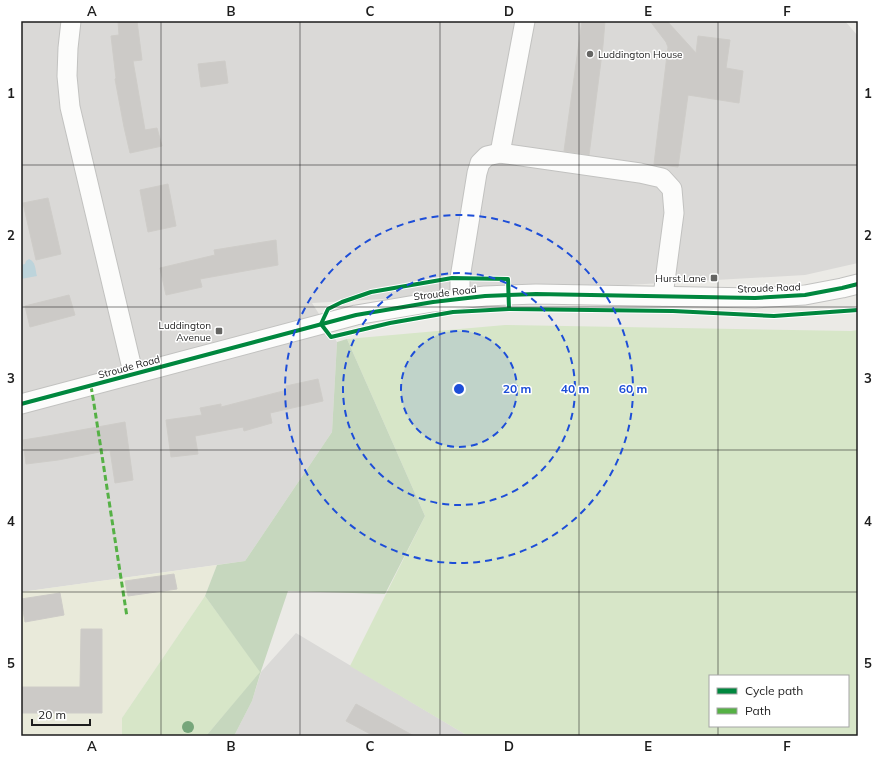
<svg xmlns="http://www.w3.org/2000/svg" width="879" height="757" font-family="Mulish,sans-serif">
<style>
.residential{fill:#dad9d7}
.farmland{fill:#e9eada}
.grass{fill:#d7e6c8;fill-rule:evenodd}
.forest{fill:#c6d7be}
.water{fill:#bdd4db}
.building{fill:#cccac7;stroke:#ceccc8}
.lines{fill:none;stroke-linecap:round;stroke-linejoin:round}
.minor-casing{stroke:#c2c2c0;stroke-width:21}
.minor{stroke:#fcfcfb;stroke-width:19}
.quiet{stroke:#55b145;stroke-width:3;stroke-dasharray:6 3;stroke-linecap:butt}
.cycleway-casing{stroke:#fff;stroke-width:6}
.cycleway{stroke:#00873e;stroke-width:4}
.tree{fill:#77a67b}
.grid{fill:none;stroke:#1d1d1d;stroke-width:1;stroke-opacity:0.55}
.ring{fill:none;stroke:#1d4ed8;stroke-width:2;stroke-dasharray:7 5}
.poi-dot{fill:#656563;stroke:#fff;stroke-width:1.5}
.labels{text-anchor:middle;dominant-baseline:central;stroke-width:3;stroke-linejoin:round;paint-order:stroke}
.poi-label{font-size:10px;fill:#1d1d1d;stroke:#fff;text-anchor:end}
.street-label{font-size:10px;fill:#1d1d1d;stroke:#fff}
.centre{fill:#1d4ed8;stroke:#fff;stroke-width:2}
.ring-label{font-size:12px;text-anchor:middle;font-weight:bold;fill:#1d4ed8;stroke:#fff;stroke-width:3;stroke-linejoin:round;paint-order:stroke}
.neatline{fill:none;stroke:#1d1d1d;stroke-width:1.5}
.grid-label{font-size:13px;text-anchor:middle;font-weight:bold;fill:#1d1d1d}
</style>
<rect width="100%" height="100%" fill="#ebeae6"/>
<!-- residential -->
<g class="residential">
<path d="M 21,21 L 845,21 L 858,36 L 858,263 L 805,275 L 312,303 L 337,342 L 332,432 L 245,561 L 21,592 Z"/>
<path d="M 296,633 L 468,736 L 234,736 L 252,701 L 261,672 Z"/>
</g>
<!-- farmland -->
<path class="farmland" d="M 217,565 L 205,596 L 122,718 L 122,736 L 21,736 L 21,592 Z"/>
<!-- grass -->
<g class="grass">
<path d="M 505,325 L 851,331 L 858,330 L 858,736 L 468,736 L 350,666 L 425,516 L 347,339 ZM 710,676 L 848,676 L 848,726 L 710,726 Z"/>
<path d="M 205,596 L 261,672 L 206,736 L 122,736 L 122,718 Z"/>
</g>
<!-- forest -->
<path class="forest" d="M 347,339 L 425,516 L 385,594 L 288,591 L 261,671 L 252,701 L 234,736 L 206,736 L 260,672 L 205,596 L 217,565 L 245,561 L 332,432 L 337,342 Z"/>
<!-- water -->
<path class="water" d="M 29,259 C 36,262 35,269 37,276 L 21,279 L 21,265 L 25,264 L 26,261 Z"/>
<!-- building -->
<g class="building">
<path d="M 118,21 L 137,21 L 142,60 L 133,61 L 145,130 L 157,128 L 162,146 L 130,153 L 124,127 L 115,79 L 116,78 L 111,36 L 119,35 Z"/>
<path d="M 582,21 L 605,21 L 603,45 L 589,155 L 564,151 L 579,42 Z"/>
<path d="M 650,21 L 667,21 L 696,53 L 698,36 L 730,40 L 726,68 L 743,71 L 739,103 L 688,95 L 678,167 L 654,164 L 668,47 L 666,42 Z"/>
<path d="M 225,61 L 228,83 L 201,87 L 198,64 Z"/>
<path d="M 168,184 L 176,226 L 148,232 L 140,190 Z"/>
<path d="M 48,198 L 61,254 L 36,260 L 23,203 Z"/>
<path d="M 276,240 L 278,265 L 200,279 L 202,287 L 166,295 L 160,268 L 215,255 L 214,250 Z"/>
<path d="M 69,295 L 75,315 L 30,327 L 25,306 Z"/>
<path d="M 318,379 L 323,401 L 270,413 L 272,423 L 244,431 L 243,427 L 195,436 L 198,454 L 171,457 L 166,420 L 202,415 L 200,408 L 221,404 L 221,407 L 287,390 L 286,386 Z"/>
<path d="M 125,422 L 133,480 L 115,483 L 110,450 L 58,460 L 26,464 L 23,440 L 48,436 Z"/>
<path d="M 174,574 L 177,589 L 128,596 L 125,581 Z"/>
<path d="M 60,593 L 64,615 L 25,622 L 21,599 Z"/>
<path d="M 81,629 L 102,629 L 102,713 L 22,713 L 22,687 L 80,687 Z"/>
<path d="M 356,704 L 414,736 L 374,736 L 346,721 Z"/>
</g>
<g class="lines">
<!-- minor casing -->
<g class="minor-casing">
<g id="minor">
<path d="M 71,21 L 68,48 L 67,76 L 70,107 L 131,364 L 134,374"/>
<path d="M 525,21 L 500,153 L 640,173 L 662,178 L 672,189 L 674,213 L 663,296"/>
<path d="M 460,299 L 460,278 L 477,173 L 480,163 L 487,156 L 500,153"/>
<path d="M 21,404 L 356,315 L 433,302 L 485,296 L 536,294 L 755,298 L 805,295 L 842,288 L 858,284"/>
</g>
</g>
<!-- minor -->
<use href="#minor" class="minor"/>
<!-- quiet -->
<path class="quiet" d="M 91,386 L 94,404 L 127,617"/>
<!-- cycleway casing -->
<g class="cycleway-casing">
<g id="cycleway">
<path d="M 509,309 L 508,279 L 452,278 L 371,292 L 342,302 L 328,309 L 321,324 L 331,337 L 390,323 L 453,312 L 509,309 L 673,311 L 774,316 L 858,310"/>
<path d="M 21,404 L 356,315 L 433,302 L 485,296 L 536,294 L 755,298 L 805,295 L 842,288 L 858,284"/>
</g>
</g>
<!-- cycleway -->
<use href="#cycleway" class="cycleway"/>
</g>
<!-- trees -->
<circle class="tree" cx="188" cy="727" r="6"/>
<!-- grid -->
<path class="grid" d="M 161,21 L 161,736M 300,21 L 300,736M 440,21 L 440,736M 579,21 L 579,736M 718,21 L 718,676M 21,165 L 858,165M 21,307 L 858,307M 21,450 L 858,450M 21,592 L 858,592M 718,726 L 718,736"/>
<!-- distance rings -->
<circle cx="459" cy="389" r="58" fill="#1d4ed8" fill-opacity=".12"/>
<g class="ring">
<circle cx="459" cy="389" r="58"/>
<circle cx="459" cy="389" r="116"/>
<circle cx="459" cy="389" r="174"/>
</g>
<!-- markers -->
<g class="poi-dot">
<circle cx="590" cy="54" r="4"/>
<rect x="710" y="274" width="8" height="8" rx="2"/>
<rect x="215" y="327" width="8" height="8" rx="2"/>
</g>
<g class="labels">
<!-- poi labels -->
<g class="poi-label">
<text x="598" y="54" text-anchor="start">Luddington House</text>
<text x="706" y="278">Hurst Lane</text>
<text x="211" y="325">Luddington<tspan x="211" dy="12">Avenue</tspan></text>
</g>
<!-- street labels -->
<g class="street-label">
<text transform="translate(769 288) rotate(-2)">Stroude Road</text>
<text transform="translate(445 293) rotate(-7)">Stroude Road</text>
<text transform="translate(129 367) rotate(-15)">Stroude Road</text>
</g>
</g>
<circle cx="459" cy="389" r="6" class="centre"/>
<g class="ring-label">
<text x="517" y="393">20 m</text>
<text x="575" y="393">40 m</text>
<text x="633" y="393">60 m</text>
</g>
<!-- border -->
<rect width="879" height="757" fill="none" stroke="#ffffff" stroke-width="44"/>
<!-- legend -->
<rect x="709" y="675" width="140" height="52" fill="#ffffff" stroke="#a5a5a5"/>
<rect x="717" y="688" width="20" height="6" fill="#00873e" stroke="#a5a5a5"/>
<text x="745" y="695" font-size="12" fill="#1d1d1d">Cycle path</text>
<rect x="717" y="708" width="20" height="6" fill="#55b145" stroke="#a5a5a5"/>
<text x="745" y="715" font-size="12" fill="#1d1d1d">Path</text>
<!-- scale -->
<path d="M32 719v6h58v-6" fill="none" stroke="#1d1d1d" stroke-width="2"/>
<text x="38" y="719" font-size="12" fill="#1d1d1d" stroke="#ffffff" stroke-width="3" paint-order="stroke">20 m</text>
<rect x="22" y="22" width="835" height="713" class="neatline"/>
<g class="grid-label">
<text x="92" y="16">A</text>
<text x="231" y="16">B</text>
<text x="370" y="16">C</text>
<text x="509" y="16">D</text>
<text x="648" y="16">E</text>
<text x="787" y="16">F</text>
<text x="11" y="98">1</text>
<text x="868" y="98">1</text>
<text x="11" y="240">2</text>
<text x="868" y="240">2</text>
<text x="11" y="383">3</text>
<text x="868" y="383">3</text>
<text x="11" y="526">4</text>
<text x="868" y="526">4</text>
<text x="11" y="668">5</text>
<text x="868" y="668">5</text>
<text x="92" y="751">A</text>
<text x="231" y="751">B</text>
<text x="370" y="751">C</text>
<text x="509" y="751">D</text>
<text x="648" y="751">E</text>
<text x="787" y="751">F</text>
</g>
</svg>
